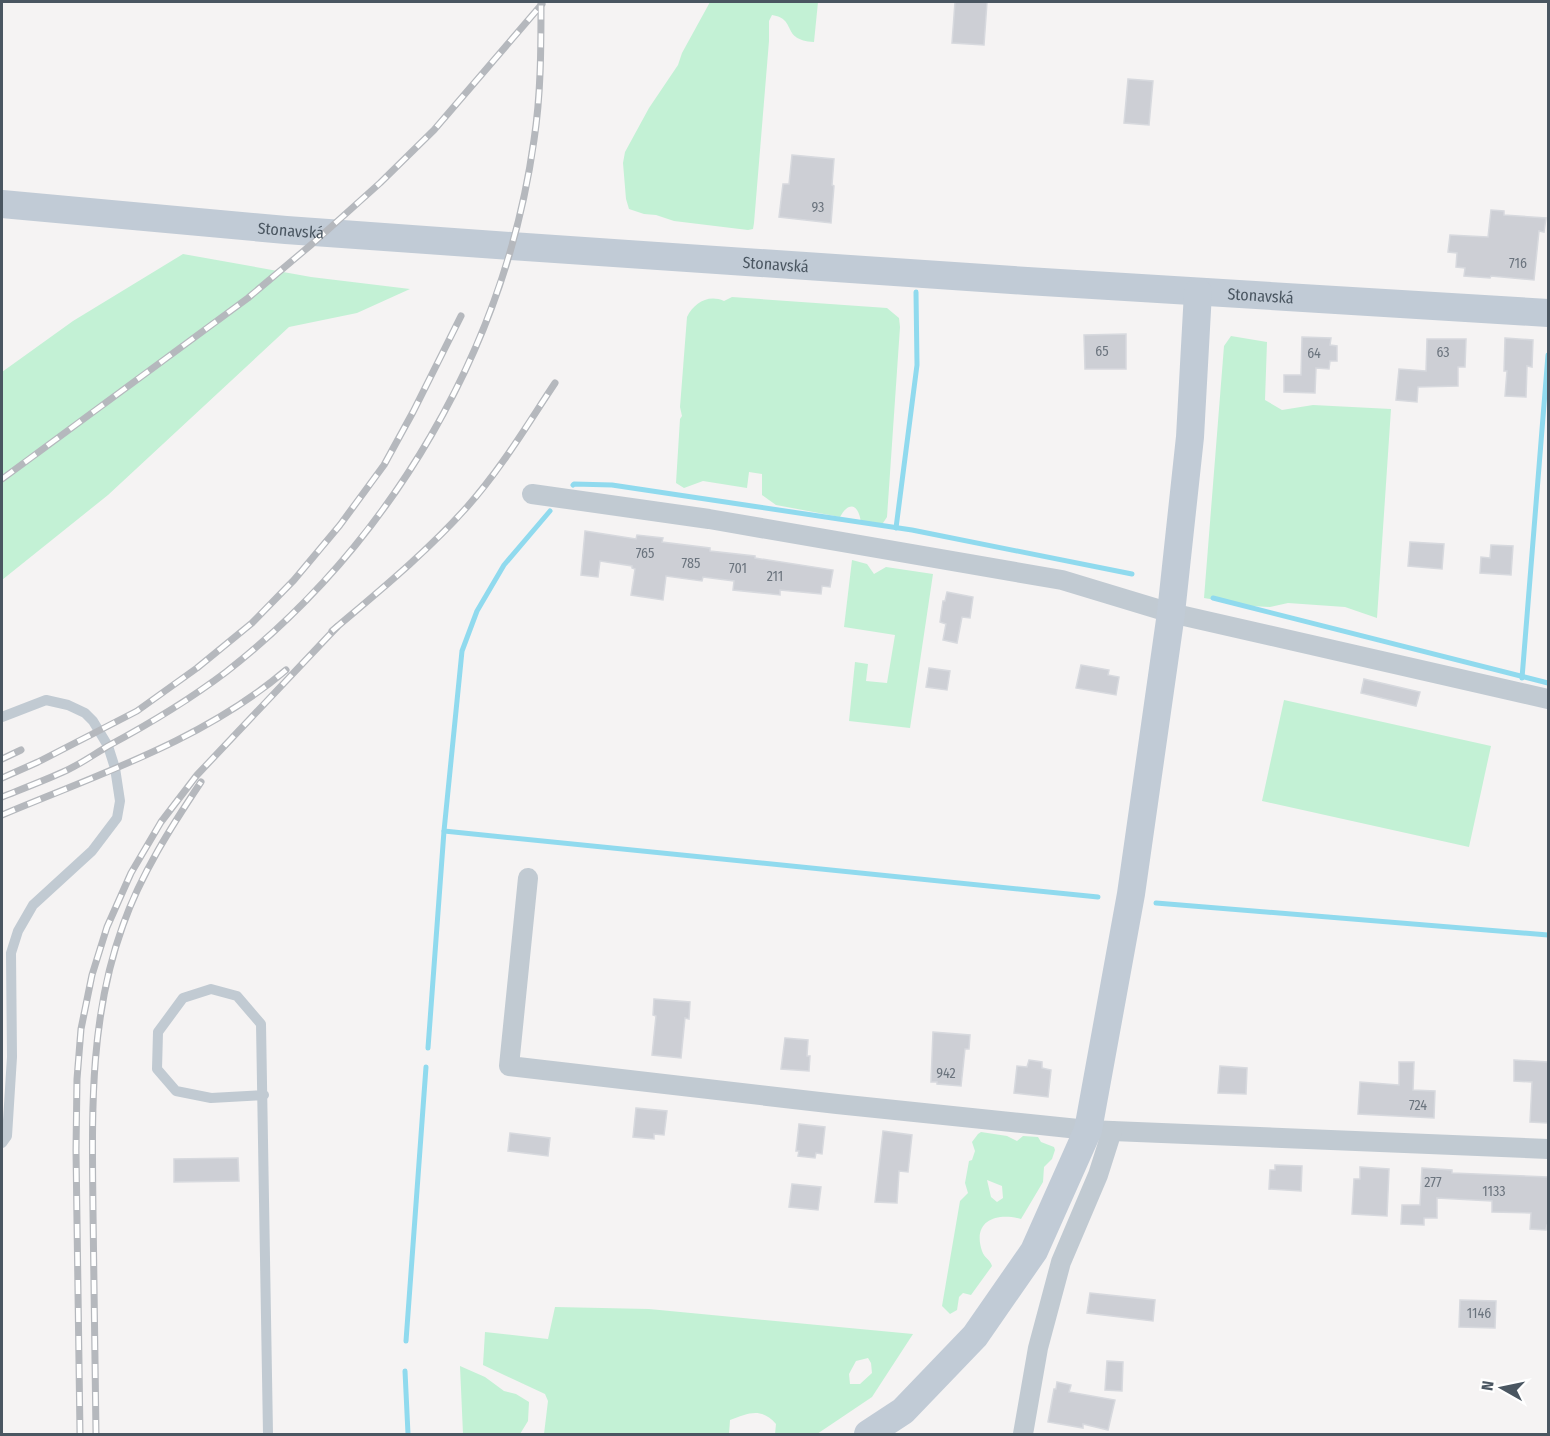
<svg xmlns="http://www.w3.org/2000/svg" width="1550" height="1436" font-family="'Fira Sans Condensed',sans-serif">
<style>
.green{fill:#c3f1d5;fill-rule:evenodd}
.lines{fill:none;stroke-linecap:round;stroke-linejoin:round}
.stream{stroke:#90daee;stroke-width:5}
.building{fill:#cdcfd5;stroke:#d7d9de;stroke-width:1.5}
.lane{stroke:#c1cad2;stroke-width:10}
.street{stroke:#c1cad2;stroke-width:20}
.secondary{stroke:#c1cbd6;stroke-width:28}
.rail-casing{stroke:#b5b8bd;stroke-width:7}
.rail{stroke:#fff;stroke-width:4.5;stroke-dasharray:14;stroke-linecap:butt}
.labels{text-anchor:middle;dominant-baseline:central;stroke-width:4.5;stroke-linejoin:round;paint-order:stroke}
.number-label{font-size:14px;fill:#6b747e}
.street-label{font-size:16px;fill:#4a5661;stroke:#fff}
</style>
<rect width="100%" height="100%" fill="#f5f3f3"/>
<!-- green -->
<g class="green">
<path d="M 710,2 L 818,2 L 814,42 C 780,40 798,19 772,15 L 769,21 L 769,41 L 754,223 L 753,229 L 748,230 L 674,221 L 656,215 L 644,214 L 629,209 L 626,199 L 623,163 L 625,152 L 649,108 L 678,65 L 682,53 Z"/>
<path d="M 183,254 L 311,277 L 410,289 L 357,313 L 289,327 L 108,495 L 2,580 L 2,372 L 73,321 Z"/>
<path d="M 732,297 L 887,308 L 899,318 L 900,327 L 887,517 L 883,523 L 875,525 L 861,522 C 860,515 856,501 846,509 C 843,511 842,514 840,517 L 776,505 L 762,495 L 762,474 L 749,472 L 747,488 L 703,481 L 684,488 L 676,483 L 680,419 L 682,416 L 680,407 L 687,317 C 694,303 708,294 724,301 Z"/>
<path d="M 1231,336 L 1267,342 L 1265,400 L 1282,410 L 1313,405 L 1391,409 L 1377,618 L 1345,607 L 1288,603 L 1270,607 L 1250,606 L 1204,598 L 1224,346 Z"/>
<path d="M 852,560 L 867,564 L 874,574 L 886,567 L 933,574 L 910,728 L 849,721 L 855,662 L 868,664 L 866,681 L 887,683 L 895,635 L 844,627 Z"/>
<path d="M 1284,700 L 1491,746 L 1469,847 L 1262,801 Z"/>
<path d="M 981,1132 L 1007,1136 L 1017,1141 L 1023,1136 L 1038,1137 L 1041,1142 L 1054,1147 L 1055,1150 L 1052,1159 L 1044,1167 L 1043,1182 L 1021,1219 C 996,1212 972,1221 982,1251 C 984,1258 990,1259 992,1266 L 971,1295 L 963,1293 L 959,1297 L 957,1310 L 950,1314 L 942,1306 L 960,1201 L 968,1193 L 965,1183 L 969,1161 L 972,1160 L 975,1151 L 972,1142 L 978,1134 ZM 987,1180 L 1002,1186 L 1003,1198 L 997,1202 L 991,1197 Z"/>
<path d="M 555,1307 L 649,1309 L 913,1334 L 872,1397 L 817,1434 L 775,1434 L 776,1424 C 762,1407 748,1413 730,1420 L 729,1434 L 544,1434 L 548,1401 L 545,1394 L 483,1365 L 485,1332 L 548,1339 ZM 868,1358 L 871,1363 L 872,1373 L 860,1384 L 850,1384 L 849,1374 L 856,1361 Z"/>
<path d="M 460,1366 L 485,1377 L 504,1391 L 516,1394 L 529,1402 L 528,1421 L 520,1434 L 463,1434 Z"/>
</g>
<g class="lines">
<!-- stream -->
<g class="stream">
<path d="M 573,485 L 574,484 L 612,485 L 912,530 L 1132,574"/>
<path d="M 896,528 L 917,365 L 916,292"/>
<path d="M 1213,598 L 1548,683"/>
<path d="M 1522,678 L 1548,355"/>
<path d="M 444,831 L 1098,897"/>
<path d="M 1156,903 L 1548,935"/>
<path d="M 428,1048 L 444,831 L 462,651 L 477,611 L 504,565 L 550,511"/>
<path d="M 406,1341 L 426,1067"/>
<path d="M 405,1371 L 408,1434"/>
</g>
</g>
<!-- building -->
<g class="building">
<path d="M 955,2 L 987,2 L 984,45 L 952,43 Z"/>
<path d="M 1128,79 L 1153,81 L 1149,125 L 1124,123 Z"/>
<path d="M 792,155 L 834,159 L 832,185 L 834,186 L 831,223 L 779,217 L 783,184 L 789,184 Z"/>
<path d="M 1491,210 L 1504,211 L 1504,215 L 1546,218 L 1544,232 L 1539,231 L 1534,280 L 1491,276 L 1490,278 L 1464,276 L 1465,268 L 1456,267 L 1457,253 L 1448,252 L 1450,235 L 1488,237 Z"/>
<path d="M 1126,334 L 1126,369 L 1085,369 L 1084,335 Z"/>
<path d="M 1302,337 L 1331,338 L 1330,345 L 1337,346 L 1337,361 L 1330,361 L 1329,369 L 1316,368 L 1315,393 L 1284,392 L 1284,375 L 1301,375 Z"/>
<path d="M 1505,338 L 1533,340 L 1532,367 L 1527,366 L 1526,397 L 1505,396 L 1507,371 L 1504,371 Z"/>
<path d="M 1427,339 L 1466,339 L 1465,367 L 1458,367 L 1458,386 L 1418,387 L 1417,402 L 1396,400 L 1399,369 L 1426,371 Z"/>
<path d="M 585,531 L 636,539 L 637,535 L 663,538 L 662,542 L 710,548 L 710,551 L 755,556 L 755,558 L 833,570 L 830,587 L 822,586 L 821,594 L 780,590 L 780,595 L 733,590 L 734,581 L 703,577 L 702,581 L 666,576 L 663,600 L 631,595 L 635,569 L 632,568 L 632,566 L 600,561 L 598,577 L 581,575 Z"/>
<path d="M 1410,542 L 1444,544 L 1442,569 L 1408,566 Z"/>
<path d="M 1491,545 L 1513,546 L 1511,575 L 1480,573 L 1481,557 L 1490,558 Z"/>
<path d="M 947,592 L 973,597 L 970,618 L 962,617 L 957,643 L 943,640 L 946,624 L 940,622 L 943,601 L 945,601 Z"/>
<path d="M 1081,665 L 1109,670 L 1108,675 L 1119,677 L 1116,695 L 1076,688 Z"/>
<path d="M 929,668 L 950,671 L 947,690 L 926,687 Z"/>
<path d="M 1364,679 L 1420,692 L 1416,706 L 1361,693 Z"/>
<path d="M 654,999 L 690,1002 L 689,1019 L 685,1018 L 681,1058 L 652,1055 L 656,1016 L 653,1015 Z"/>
<path d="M 933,1032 L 970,1035 L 969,1049 L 965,1049 L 961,1086 L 937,1084 L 937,1082 L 931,1082 Z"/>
<path d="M 785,1038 L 808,1040 L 807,1056 L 810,1056 L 809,1071 L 781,1069 Z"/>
<path d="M 1029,1060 L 1042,1062 L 1042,1068 L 1051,1070 L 1048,1097 L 1014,1093 L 1017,1066 L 1027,1067 Z"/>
<path d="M 1514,1060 L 1548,1062 L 1548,1123 L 1530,1122 L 1532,1082 L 1514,1081 Z"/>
<path d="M 1399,1062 L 1414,1062 L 1413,1090 L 1435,1091 L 1434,1118 L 1358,1114 L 1360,1082 L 1399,1085 Z"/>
<path d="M 1220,1066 L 1247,1068 L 1246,1094 L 1218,1093 Z"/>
<path d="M 636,1108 L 667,1111 L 664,1135 L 654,1134 L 654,1139 L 633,1137 Z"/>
<path d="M 799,1124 L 825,1127 L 822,1154 L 816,1153 L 815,1158 L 798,1156 L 799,1151 L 796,1151 Z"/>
<path d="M 883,1131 L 912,1135 L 908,1172 L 899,1171 L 897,1203 L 875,1202 Z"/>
<path d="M 510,1133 L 550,1138 L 548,1156 L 508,1151 Z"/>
<path d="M 238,1158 L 239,1181 L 174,1182 L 174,1159 Z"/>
<path d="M 1275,1165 L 1302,1166 L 1301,1191 L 1269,1189 L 1270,1170 L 1275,1170 Z"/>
<path d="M 1360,1167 L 1389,1169 L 1387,1216 L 1352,1214 L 1354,1179 L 1360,1179 Z"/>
<path d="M 1422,1168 L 1452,1170 L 1452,1173 L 1548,1177 L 1548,1225 L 1547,1225 L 1546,1230 L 1530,1229 L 1531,1213 L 1492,1212 L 1492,1201 L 1437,1198 L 1437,1218 L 1424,1218 L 1424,1225 L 1401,1224 L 1402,1205 L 1420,1205 Z"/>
<path d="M 792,1184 L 821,1187 L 818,1210 L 789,1207 Z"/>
<path d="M 1090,1293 L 1155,1300 L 1153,1321 L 1087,1313 Z"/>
<path d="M 1460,1300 L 1496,1301 L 1495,1328 L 1459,1327 Z"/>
<path d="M 1107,1361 L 1123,1362 L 1122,1391 L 1105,1390 Z"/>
<path d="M 1057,1382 L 1071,1385 L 1069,1392 L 1115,1400 L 1108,1430 L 1083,1424 L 1083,1428 L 1048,1422 L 1054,1389 L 1056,1389 Z"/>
</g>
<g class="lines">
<!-- lane -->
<g class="lane">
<path d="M 2,717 L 46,700 L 68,705 L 85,713 L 93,721 L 108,746 L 115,768 L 120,801 L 117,818 L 92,851 L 33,905 L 18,931 L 11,953 L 12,1057 L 7,1136 L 2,1143"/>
<path d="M 264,1095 L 211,1098 L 176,1091 L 157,1069 L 158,1032 L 183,998 L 211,989 L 237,996 L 261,1024 L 268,1434"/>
</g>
<!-- street -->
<g class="street">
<path d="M 532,494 L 709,519 L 1062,580 L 1171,613 L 1548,699"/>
<path d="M 528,878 L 509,1066 L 837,1104 L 1088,1130 L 1548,1149"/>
<path d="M 1023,1434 L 1038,1348 L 1061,1262 L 1098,1175 L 1112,1131"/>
</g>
<!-- secondary -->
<g class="secondary">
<path id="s1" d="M 2,204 L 286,230 L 511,246 L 1027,281 L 1548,313"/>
<path d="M 868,1434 L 903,1411 L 975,1336 L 1034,1251 L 1088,1130 L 1131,894 L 1171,613 L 1190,437 L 1198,292"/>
</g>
<!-- rail casing -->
<g class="rail-casing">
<g id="rail">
<path d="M 2,479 L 248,298 L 312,244 L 380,183 L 434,130 L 542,4"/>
<path d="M 332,631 C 378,592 427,552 467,507 C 501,469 527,425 555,383"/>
<path d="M 2,759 L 21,750"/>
<path d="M 2,778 L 38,762 L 137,711 L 197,668 L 252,623 L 294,580 L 340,525 L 384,465 L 413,412 L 461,316"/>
<path d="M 2,797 C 22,789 43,781 63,772 C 79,765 93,755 108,746 C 149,724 189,700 226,672 C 391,543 505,348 534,140 C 541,94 541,48 541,2"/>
<path d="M 2,815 C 99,774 204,740 286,670"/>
<path d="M 80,1434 L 76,1150 L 77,1079 L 81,1029 L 92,975 L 107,927 L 131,873 L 161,822 L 197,775 L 337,627"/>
<path d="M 96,1434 C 95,1360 94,1286 93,1212 C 92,1114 89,1019 123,925 C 141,874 171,827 201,782"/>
</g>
</g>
<!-- rail -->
<use href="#rail" class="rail"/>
</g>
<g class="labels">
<!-- number labels -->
<g class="number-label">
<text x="818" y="207">93</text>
<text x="1518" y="263">716</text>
<text x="1102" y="351">65</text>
<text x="1443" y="352">63</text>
<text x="1314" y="353">64</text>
<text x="645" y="553">765</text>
<text x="691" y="563">785</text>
<text x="738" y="568">701</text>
<text x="775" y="576">211</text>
<text x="946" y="1073">942</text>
<text x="1418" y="1105">724</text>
<text x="1433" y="1182">277</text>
<text x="1494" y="1191">1133</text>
<text x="1479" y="1313">1146</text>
</g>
<!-- street labels -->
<g class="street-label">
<text stroke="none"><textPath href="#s1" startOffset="290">Stonavská</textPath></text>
<text stroke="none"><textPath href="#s1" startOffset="776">Stonavská</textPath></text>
<text stroke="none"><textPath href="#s1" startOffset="1262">Stonavská</textPath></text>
</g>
</g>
<!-- border -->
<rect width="1550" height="1436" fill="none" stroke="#4a5661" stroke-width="6"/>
<!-- north arrow -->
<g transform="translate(1502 1388) rotate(279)" stroke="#ffffff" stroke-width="4.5" paint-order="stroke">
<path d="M0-4.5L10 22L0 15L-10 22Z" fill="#4a5661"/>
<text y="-9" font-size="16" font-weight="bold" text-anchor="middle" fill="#4a5661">N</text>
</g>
</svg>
